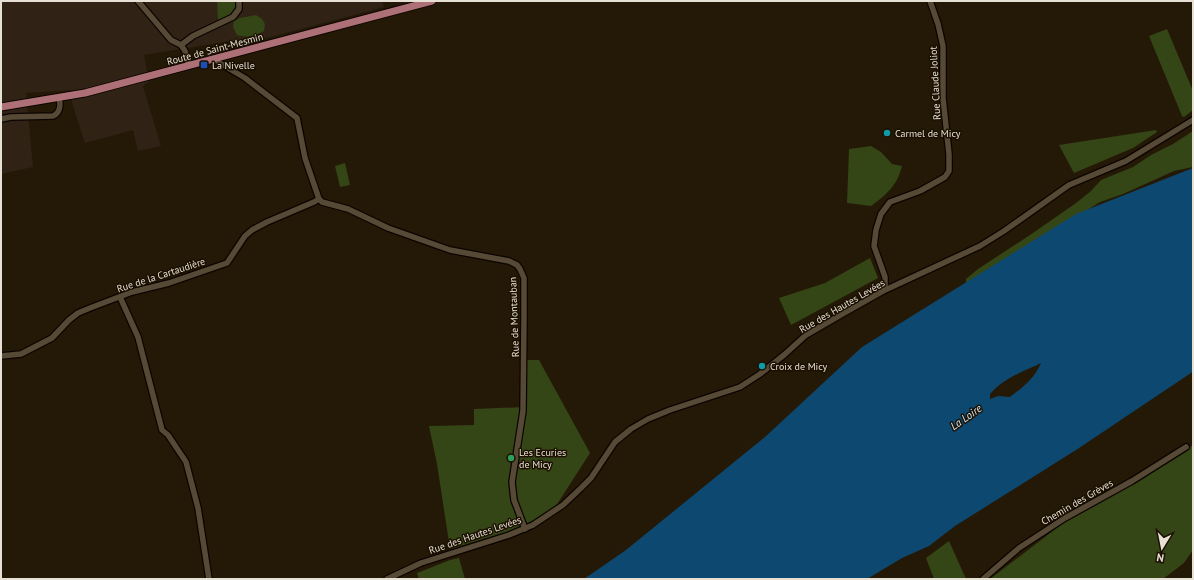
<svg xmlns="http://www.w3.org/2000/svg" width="1194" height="580" font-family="'PT Sans',sans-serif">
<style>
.industrial{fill:#302316}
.green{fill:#344516}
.water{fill:#0c4870;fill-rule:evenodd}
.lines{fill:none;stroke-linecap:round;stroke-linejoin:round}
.minor-casing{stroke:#0d0400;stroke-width:8}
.major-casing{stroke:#0d0400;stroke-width:9}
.minor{stroke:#564936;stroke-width:5.5}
.major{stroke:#ad7076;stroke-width:7}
.transit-dot{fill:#1a4fb4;stroke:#1b1001;stroke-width:1.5}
.culture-dot{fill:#0f9aa8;stroke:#1b1001;stroke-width:1.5}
.leisure-dot{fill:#2e9e5b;stroke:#1b1001;stroke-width:1.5}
.labels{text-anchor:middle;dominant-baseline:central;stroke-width:3;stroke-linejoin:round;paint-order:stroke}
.street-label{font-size:10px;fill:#e7e0d4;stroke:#1b1001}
.poi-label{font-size:10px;fill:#e7e0d4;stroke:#1b1001;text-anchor:start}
.water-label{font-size:11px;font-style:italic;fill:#d4e6f5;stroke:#1b1001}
</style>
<rect width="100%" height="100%" fill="#241906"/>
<!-- industrial -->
<path class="industrial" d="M 1,1 L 382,1 L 384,7 L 255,41 L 230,41 L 144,55 L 149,81 L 143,86 L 161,146 L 138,151 L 133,130 L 85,143 L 72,103 L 71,90 L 26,93 L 33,167 L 1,174 Z"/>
<!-- green -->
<g class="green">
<path d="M 217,1 L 236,1 C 236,13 231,14 222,21 L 218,19 Z"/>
<path d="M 256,15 L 262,19 L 265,24 L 264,31 C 255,36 247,38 237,35 L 233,27 L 234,21 L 240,18 Z"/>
<path d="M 1167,29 L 1193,91 L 1193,110 L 1184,117 L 1182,116 L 1149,36 Z"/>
<path d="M 1156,130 L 1157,132 L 1133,148 L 1074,173 L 1059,145 Z"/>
<path d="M 1193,131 L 1193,167 L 1174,171 L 1123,194 L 1100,202 L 966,287 L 966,279 L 978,269 L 1033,233 L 1076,203 L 1091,191 L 1101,180 L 1133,167 L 1151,155 L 1173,144 Z"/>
<path d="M 871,146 L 881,152 L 892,164 L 902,166 C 897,186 886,195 871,206 L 847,203 L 849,149 Z"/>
<path d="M 345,163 L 350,185 L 340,187 L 335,166 Z"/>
<path d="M 870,258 L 878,278 L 791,325 L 779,298 L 825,283 Z"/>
<path d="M 525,360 L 539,360 L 590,453 L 554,509 L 518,529 L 450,549 L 437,464 L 429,426 L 474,425 L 474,409 L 525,407 Z"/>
<path d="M 1193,445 L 1193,550 L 1184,563 L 1163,579 L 990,579 L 1062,524 L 1138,481 Z"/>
<path d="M 949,541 L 966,579 L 934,579 L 926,558 Z"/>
<path d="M 459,558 L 465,579 L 419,579 L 417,573 L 450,560 Z"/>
</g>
<!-- water -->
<path class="water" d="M 1193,168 L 1193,371 L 1191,373 L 1076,450 L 955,526 L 929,546 L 902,558 L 867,579 L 584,579 L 626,550 L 765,437 L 862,347 L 1076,214 ZM 1041,363 C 1035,378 1022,388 1010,397 L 998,396 L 990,399 L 990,394 C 1005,377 1021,373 1041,363 Z"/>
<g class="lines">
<!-- minor casing -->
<g class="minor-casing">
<g id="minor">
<path d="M 138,1 L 171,40 L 181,45 L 185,51 L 189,66"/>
<path d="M 181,45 L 193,36 L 233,17 L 239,9 L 239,1"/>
<path d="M 216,59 L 218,62 L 245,78 L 297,118 L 305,158 L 319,199"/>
<path d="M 1,119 L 11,117 L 53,116 C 60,113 61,105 59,98"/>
<path d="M 319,199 L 322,202 L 348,209 L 388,228 L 450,250 L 509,261 L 517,265 L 520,269 L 524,278 L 524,319 L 523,411 L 512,482 L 514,500 L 525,529"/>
<path d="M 883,291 L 885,285 L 885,277 L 874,246 L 876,230 L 881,214 L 890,202 L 920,191 L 945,177 L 949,171 L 949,154 L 943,98 L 943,46 L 938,24 L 930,1"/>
<path d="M 120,297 L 138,337 L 162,430 L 168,435 L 186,462 L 198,508 L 209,579"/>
<path d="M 1,356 L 21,354 L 52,338 L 69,320 L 78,313 L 90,308 L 132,292 L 169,283 L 227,263 L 245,236 L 252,230 L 267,222 L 314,202 L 319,199"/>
<path d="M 387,579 L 421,563 L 509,535 L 533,525 L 563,505 L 581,488 L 591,478 L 615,442 L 631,429 L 648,419 L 670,410 L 740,387 L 760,374 L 784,355 L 806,335 L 844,313 L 883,291 L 980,246 L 1004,231 L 1069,185 L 1126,161 L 1193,120"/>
<path d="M 983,579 L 1019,548 L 1065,518 L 1132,481 L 1186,447"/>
</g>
</g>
<!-- major casing -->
<g class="major-casing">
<path id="major" d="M 1,107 L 85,93 L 432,1"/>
</g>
<!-- minor -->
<use href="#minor" class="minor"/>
<!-- major -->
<use href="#major" class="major"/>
</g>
<!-- markers -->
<rect class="transit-dot" x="200" y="61" width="8" height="8" rx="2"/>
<g class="culture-dot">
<circle cx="887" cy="133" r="4"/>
<circle cx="762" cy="366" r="4"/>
</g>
<circle class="leisure-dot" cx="511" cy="458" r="4"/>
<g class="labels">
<!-- street labels -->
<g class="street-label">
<text transform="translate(215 49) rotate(-15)">Route de Saint-Mesmin</text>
<text transform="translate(935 83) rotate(-93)">Rue Claude Joliot</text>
<text transform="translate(161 275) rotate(-18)">Rue de la Cartaudière</text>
<text transform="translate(842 306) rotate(-30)">Rue des Hautes Levées</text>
<text transform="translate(514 317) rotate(-92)">Rue de Montauban</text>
<text transform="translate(1077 502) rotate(-30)">Chemin des Grèves</text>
<text transform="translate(475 535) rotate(-19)">Rue des Hautes Levées</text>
</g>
<!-- poi labels -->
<g class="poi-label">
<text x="212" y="65">La Nivelle</text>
<text x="895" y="133">Carmel de Micy</text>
<text x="770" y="366">Croix de Micy</text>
<text x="519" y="452">Les Ecuries<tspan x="519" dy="12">de Micy</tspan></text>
</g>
<!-- water labels -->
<g class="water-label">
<text transform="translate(966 417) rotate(-35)">La Loire</text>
</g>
</g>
<!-- border -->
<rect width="1194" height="580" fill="none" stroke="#e7e0d4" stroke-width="4"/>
<!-- north arrow -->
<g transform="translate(1162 548) rotate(190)" stroke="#1b1001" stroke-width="3" paint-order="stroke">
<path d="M0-3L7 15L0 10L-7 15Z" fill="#e7e0d4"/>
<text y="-6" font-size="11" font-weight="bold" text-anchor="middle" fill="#e7e0d4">N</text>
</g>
</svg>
